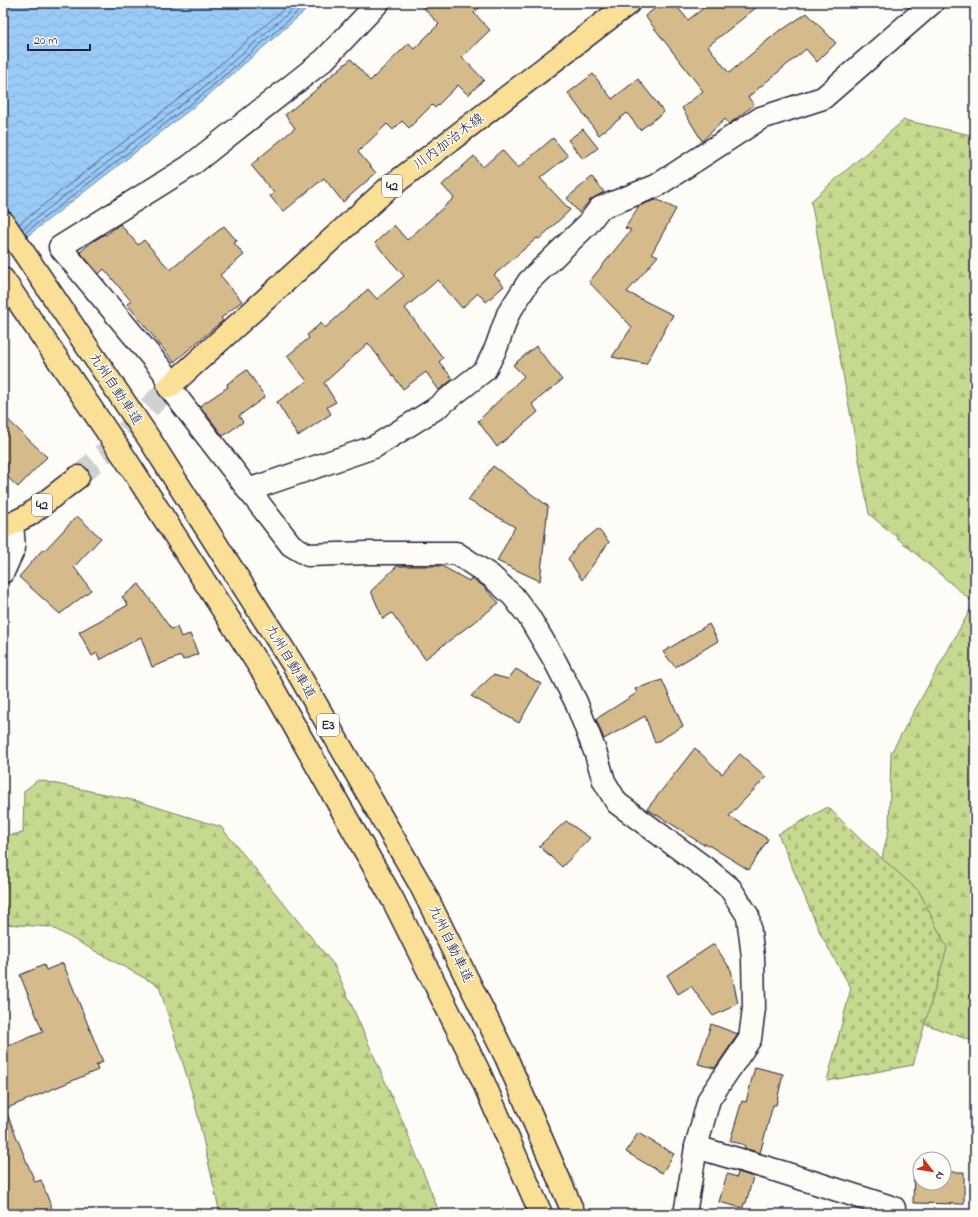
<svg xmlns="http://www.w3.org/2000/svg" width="978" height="1217" font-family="'Indie Flower','Klee One',sans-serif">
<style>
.forest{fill:url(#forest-firs);stroke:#747e65}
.cemetery{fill:url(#cemetery-stones);stroke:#747e65}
.water{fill:url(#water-waves);stroke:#6a87ab}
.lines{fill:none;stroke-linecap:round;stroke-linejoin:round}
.shore{stroke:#526586;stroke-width:1}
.building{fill:#d5bb8b;stroke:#22223b}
.primary-tunnel{stroke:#d1d0d1;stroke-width:22;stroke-dasharray:22 11;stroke-linecap:butt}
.minor-casing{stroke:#22223b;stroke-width:25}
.primary-casing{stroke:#22223b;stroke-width:25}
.motorway-casing{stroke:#22223b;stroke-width:25}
.minor{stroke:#fdfcf7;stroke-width:22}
.primary{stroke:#fadf96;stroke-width:22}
.motorway{stroke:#fadf96;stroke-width:22}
.labels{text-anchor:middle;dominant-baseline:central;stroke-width:3;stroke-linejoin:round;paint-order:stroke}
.shield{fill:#fdfcf7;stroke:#646373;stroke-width:1}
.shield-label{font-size:13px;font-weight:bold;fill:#22223b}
.street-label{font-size:14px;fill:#22223b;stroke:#fdfcf7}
</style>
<defs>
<pattern id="forest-firs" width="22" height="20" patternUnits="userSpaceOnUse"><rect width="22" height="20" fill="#c6da8f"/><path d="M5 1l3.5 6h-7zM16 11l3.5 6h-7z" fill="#aabb7c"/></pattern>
<pattern id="cemetery-stones" width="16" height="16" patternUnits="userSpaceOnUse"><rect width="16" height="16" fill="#c6da8f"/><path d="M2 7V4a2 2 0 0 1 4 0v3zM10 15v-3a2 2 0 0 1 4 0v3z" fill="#aabb7c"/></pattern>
<pattern id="water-waves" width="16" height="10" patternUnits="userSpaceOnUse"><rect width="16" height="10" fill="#9acaf6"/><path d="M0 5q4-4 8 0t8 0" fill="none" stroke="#84add4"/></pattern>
</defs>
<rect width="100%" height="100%" fill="#fdfcf7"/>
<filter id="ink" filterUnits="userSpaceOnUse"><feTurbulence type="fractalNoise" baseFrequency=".025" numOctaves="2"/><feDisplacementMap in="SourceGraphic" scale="8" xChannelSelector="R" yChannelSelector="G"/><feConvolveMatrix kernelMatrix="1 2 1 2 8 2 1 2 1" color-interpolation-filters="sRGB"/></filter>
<g filter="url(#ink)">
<!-- forest -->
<g class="forest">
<path d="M 904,120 L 975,136 L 975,1042 L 908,1018 L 861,945 L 889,829 L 891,753 L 974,603 L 869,514 L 811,201 Z"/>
<path d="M 38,780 L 137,801 L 221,827 L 334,965 L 405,1127 L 440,1214 L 220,1214 L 194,1099 L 159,986 L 51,927 L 3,924 L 3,836 L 23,833 L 24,791 Z"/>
</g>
<!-- cemetery -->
<path class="cemetery" d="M 828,807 L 861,840 L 919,891 L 947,948 L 913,1065 L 827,1081 L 851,988 L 821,935 L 778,834 Z"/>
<!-- water -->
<path class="water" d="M 3,3 L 314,3 L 205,98 L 3,255 Z"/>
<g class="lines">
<!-- shore -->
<g class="shore">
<path d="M 19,224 L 195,86 L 291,3"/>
<path d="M 22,229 L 199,91 L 300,3"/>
<path d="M 25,233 L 202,95 L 308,3"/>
</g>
</g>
<!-- building -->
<g class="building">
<path d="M 419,3 L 484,3 L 474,13 L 490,30 L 462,57 L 484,80 L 468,95 L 458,85 L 435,108 L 432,105 L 409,128 L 402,121 L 393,130 L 387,124 L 358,152 L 376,173 L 343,202 L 324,178 L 283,212 L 270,196 L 274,193 L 251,165 L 295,128 L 285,115 L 321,86 L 320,85 L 351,59 L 370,81 L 409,43 L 414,49 L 439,24 Z"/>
<path d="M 662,3 L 674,3 L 688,20 L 710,3 L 762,3 L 708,46 L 729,73 L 781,29 L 782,30 L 807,13 L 836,43 L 817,62 L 806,49 L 748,97 L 754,105 L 729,124 L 725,119 L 702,141 L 682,108 L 703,91 L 645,16 Z"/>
<path d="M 593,74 L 612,99 L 638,79 L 664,112 L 640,130 L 627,113 L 599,135 L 568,93 Z"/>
<path d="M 583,129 L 598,148 L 583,159 L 568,140 Z"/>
<path d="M 553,138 L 568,156 L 540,178 L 570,210 L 539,239 L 537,238 L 494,275 L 504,286 L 486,302 L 478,293 L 462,308 L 438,280 L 405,308 L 443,358 L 439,362 L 453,379 L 439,390 L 426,372 L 403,389 L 368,343 L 324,383 L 336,402 L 327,407 L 331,414 L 298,436 L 277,402 L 307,381 L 287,356 L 309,338 L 307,335 L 321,323 L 325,328 L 368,289 L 377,299 L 404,276 L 375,243 L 394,225 L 407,240 L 454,198 L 442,185 L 474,156 L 483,167 L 502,150 L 518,168 Z"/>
<path d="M 592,177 L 604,192 L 590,200 L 579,213 L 567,198 Z"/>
<path d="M 658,200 L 676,209 L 652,253 L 658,256 L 627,292 L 673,315 L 646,364 L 612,357 L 632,327 L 589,282 L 631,230 L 625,228 L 639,206 L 652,201 Z"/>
<path d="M 120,224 L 138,245 L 144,240 L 170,270 L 224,226 L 237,241 L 234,243 L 244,255 L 220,275 L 242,301 L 221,318 L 223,321 L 220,323 L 174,362 L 127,304 L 131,301 L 104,269 L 99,274 L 80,252 L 92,242 L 105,234 L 106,235 Z"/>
<path d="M 536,346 L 562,380 L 532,404 L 538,412 L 497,447 L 478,421 L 524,376 L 513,365 Z"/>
<path d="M 247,370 L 265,397 L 239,416 L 243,422 L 223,436 L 200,406 L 228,387 L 227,384 Z"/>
<path d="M 3,415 L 47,457 L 18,487 L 3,473 Z"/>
<path d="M 493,466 L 548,506 L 540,581 L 497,561 L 515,527 L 468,500 Z"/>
<path d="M 77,516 L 101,538 L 74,567 L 91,590 L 60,614 L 19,577 L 43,549 L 45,550 Z"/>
<path d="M 598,529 L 609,542 L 582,580 L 568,559 L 578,545 Z"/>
<path d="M 397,566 L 442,566 L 469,581 L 471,578 L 483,586 L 499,603 L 425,659 L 392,613 L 383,619 L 371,591 Z"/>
<path d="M 139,584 L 171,629 L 177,627 L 181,637 L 190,634 L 198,654 L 183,660 L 181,656 L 152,667 L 141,637 L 100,660 L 97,653 L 92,656 L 79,632 L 128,605 L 122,597 Z"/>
<path d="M 709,624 L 718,641 L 675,667 L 663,652 Z"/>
<path d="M 516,669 L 541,684 L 519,723 L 471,696 L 493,675 L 508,679 Z"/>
<path d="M 662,680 L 683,726 L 655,743 L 645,716 L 604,739 L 596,719 L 637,693 L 635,689 Z"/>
<path d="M 695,748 L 722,774 L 740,754 L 766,777 L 729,816 L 768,839 L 749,870 L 705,843 L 704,845 L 686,834 L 686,833 L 647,809 Z"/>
<path d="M 566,821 L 590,838 L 562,867 L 539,846 Z"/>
<path d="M 714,944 L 731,970 L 738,1004 L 713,1016 L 691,986 L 678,994 L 667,975 Z"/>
<path d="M 63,963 L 103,1062 L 96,1065 L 98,1070 L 5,1109 L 35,1182 L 41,1180 L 54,1214 L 3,1214 L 3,1048 L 43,1032 L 20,975 L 44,965 L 46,970 Z"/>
<path d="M 711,1024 L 738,1034 L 715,1068 L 698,1064 Z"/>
<path d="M 755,1067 L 783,1074 L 776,1105 L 773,1105 L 760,1153 L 744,1148 L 745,1145 L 730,1141 L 742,1101 L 746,1102 Z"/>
<path d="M 638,1133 L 674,1154 L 662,1173 L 626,1152 Z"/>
<path d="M 914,1171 L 920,1172 L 920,1183 L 944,1183 L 944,1172 L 964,1172 L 964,1204 L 913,1203 Z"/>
<path d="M 738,1172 L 753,1177 L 746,1203 L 744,1203 L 743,1208 L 719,1202 L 727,1174 L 737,1177 Z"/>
</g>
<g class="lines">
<!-- primary-tunnel -->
<path class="primary-tunnel" d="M 78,477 L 114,444 L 169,387"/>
<!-- minor casing -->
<g class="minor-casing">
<g id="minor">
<path d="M 378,3 L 324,60 L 190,166 L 60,247 L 164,372 L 169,387 L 291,545 L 308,555 L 368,553 L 456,553 L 491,576 L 513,596 L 529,617 L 555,661 L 576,702 L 596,754 L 604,781 L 617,803 L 708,870 L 730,888 L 748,916 L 753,957 L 754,1008 L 750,1039 L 709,1099 L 696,1147 L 685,1214"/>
<path d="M 248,490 L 374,447 L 435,409 L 485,370 L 496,348 L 508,314 L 529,281 L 587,225 L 600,208 L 656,186 L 761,118 L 823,98 L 932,3"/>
<path d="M 3,572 L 14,548 L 12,524"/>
<path d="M 696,1147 L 778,1171 L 894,1208"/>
</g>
</g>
<!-- primary casing -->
<g class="primary-casing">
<g id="primary">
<path d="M 169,387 L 386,190 L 629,3"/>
<path d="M 3,528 L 29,515 L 78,477"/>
</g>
</g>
<!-- motorway casing -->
<g class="motorway-casing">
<g id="motorway">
<path d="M 3,222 L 150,440 L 294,666 L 420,884 L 506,1057 L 574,1214"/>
<path d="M 3,279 L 125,458 L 270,683 L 393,900 L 479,1072 L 541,1214"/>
</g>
</g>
<!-- minor -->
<use href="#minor" class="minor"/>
<!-- primary -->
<use href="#primary" class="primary"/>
<!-- motorway -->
<use href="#motorway" class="motorway"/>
</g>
</g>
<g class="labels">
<!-- shield labels -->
<g class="shield">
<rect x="382" y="175" width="20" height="22" rx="3"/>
<rect x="32" y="494" width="20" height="22" rx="3"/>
<rect x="317" y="714" width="22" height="22" rx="3"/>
</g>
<g class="shield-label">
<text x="392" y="186">42</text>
<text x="42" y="505">42</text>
<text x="328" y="725">E3</text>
</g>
<!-- street labels -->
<g class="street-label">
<text transform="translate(449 142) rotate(-37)">川内加治木線</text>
<text transform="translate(115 389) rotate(56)">九州自動車道</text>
<text transform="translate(290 662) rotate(59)">九州自動車道</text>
<text transform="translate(450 944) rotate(64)">九州自動車道</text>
</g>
</g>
<!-- margin -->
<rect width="978" height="1217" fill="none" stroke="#fdfcf7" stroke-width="16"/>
<rect x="8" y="8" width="962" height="1201" fill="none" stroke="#22223b" stroke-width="1.5" filter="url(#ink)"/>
<!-- north arrow -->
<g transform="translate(932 1171) rotate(121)"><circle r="19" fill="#fdfcf7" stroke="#a5a5ac"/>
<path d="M0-3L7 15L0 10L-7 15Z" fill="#c8321e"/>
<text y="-6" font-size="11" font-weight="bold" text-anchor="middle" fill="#22223b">N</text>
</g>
<!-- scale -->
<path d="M28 44v6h62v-6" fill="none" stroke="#22223b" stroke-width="2"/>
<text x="34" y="44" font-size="12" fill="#22223b" stroke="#fdfcf7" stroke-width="3" paint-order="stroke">20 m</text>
</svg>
